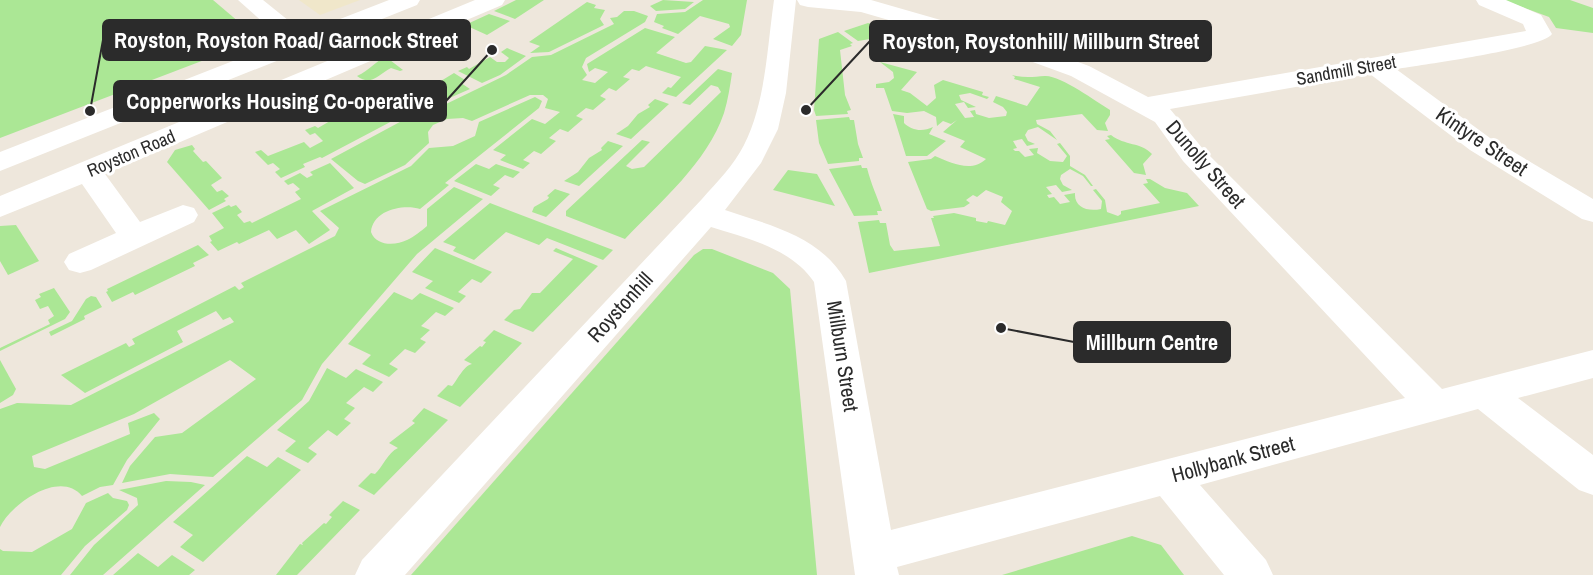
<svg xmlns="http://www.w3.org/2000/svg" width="1593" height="575" font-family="'Archivo Narrow',sans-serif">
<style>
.education{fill:#f0e7ca}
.green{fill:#abe795}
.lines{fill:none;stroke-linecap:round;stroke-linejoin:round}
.minor{fill:#fff;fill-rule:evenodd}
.labels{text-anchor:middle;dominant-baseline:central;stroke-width:6;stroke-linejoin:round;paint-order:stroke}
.far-street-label{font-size:18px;fill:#2b2b2b;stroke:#fff}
.street-label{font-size:21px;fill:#2b2b2b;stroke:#fff}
.leader{fill:none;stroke:#2b2b2b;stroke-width:2}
.callout-dot{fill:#2b2b2b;stroke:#fff;stroke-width:2}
.callout{fill:#2b2b2b;stroke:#2b2b2b;stroke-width:2}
.callout-label{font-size:22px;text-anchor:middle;font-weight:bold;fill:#fff}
</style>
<rect width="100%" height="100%" fill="#eee7dc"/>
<!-- education -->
<path class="education" d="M 299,0 L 360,0 L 320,15 Z"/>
<!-- green -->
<g class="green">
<path d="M 0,0 L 213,0 L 259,39 L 0,138 Z"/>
<path d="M 516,0 L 544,0 L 515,19 L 494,11 Z"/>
<path d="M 663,0 L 694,2 L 685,9 L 656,11 L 650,6 Z"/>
<path d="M 703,0 L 747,0 L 741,35 L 732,46 L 713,39 L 730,27 L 729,24 L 700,16 L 678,34 L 662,28 L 664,26 L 654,22 L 657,14 L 685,12 Z"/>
<path d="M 1503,0 L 1570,0 L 1593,8 L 1593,33 L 1556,28 L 1549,17 Z"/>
<path d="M 587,2 L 596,5 L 594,8 L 605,10 L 600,19 L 604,25 L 549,52 L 530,53 L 540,46 L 529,42 Z"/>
<path d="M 624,11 L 634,11 L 648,16 L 645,22 L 586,58 L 582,67 L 587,75 L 582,80 L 595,83 L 608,72 L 595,68 L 589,72 L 587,64 L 645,28 L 675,37 L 656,53 L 686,63 L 691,62 L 705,46 L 727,50 L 676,97 L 662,93 L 668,87 L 671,88 L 681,77 L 646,66 L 639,71 L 632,69 L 623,77 L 630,79 L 616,91 L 609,88 L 600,96 L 606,99 L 593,110 L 586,108 L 576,116 L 583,119 L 568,132 L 560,129 L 549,138 L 556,141 L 541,154 L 534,151 L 523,160 L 530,163 L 523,169 L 500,160 L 506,155 L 493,150 L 532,119 L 545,124 L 560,112 L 545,108 L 548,99 L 543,95 L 530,95 L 472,121 L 463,118 L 447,119 L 433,125 L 428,132 L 429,143 L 405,165 L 365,184 L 358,181 L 331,159 L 437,102 L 444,105 L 506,75 L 532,57 L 551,55 L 614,24 L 610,18 L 617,17 Z"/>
<path d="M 489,14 L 510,21 L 487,35 L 465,25 Z"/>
<path d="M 868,23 L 931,41 L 935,50 L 946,55 L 939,57 L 876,38 L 858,41 L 844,31 Z"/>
<path d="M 838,32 L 853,43 L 850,44 L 852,46 L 840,50 L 845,95 L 851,110 L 847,111 L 848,114 L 816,116 L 814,110 L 819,39 Z"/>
<path d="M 507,48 L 526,56 L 500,75 L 482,83 L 458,71 L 467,67 L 469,69 L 490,57 L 497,62 L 505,62 L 509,58 L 501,52 Z"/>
<path d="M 386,57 L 403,70 L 400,71 L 391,68 C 379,74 371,87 357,76 C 370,70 374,62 386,57 Z"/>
<path d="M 880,62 L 917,72 L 901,90 L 910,93 L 927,106 L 936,98 L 934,85 L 943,80 L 983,92 L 982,95 L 989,97 L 987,99 L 970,93 L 959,95 L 961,100 L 976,107 L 968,108 L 964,102 L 955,104 L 965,118 L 974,117 L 970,111 L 975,110 L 976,114 L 989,118 L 1006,116 L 1007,112 L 1003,107 L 993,102 L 996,96 L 1027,106 L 1040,87 L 1014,79 L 1015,77 L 1012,75 C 1023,78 1033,77 1045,76 C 1060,75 1097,102 1110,110 L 1110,115 L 1105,123 L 1108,131 L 1097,130 L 1082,114 L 1036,120 L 1037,124 L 1050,131 L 1057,140 L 1038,127 L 1028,130 L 1025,135 L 1028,141 L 1035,144 L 1027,146 L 1022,139 L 1013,141 L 1017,148 L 1013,149 L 1015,151 L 1019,151 L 1025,157 L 1034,155 L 1029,149 L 1038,148 L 1037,153 L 1050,161 L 1063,162 L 1067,156 L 1057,144 L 1060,143 L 1070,156 L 1070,166 L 1085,175 L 1093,186 L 1091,186 L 1083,176 L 1070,169 L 1061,175 L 1060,179 L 1063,185 L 1072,190 L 1062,192 L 1056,185 L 1046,187 L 1052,194 L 1047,195 L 1049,198 L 1054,197 L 1060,204 L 1070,202 L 1064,195 L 1075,193 C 1074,207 1087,212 1101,209 L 1102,201 L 1093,190 L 1096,189 L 1105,200 L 1107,212 L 1118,216 L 1121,214 L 1121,211 L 1160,203 L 1143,184 L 1148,183 L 1146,179 L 1150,179 L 1165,188 L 1187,193 L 1199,206 L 869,273 L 858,222 L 879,220 L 880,223 L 886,223 L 890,245 L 894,251 L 940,246 L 931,218 L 934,218 L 933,216 L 954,213 L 976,218 L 976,221 L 987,223 L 988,221 L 1005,225 L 1012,211 L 1001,202 L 1003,197 L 986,190 L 977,197 L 973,195 L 966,200 L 970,203 L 964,207 L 931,211 L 927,209 L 908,162 L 931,159 L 935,156 C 952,163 971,173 986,159 L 960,147 L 965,141 L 943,132 L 957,120 L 951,124 L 943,121 L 937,126 L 936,117 L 924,111 L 907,113 L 892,111 L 884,88 L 876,88 L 876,84 L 889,82 L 894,78 L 893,72 Z"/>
<path d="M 718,69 L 732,73 C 730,86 728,100 724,113 C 707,163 660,202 625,239 L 566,216 L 566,211 L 642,140 L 650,142 L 626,166 L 632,169 L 644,167 L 721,92 L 718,87 L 711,85 L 690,105 L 682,103 Z"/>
<path d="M 454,73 L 465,80 L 461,83 L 470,89 L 445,100 L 438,98 L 409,112 L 400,105 L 396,107 L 386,99 L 394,96 L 396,97 L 418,85 L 421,88 L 433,82 L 436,84 Z"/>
<path d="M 535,97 L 542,101 L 539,108 L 445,183 L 449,185 L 420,209 C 403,204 373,210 371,232 C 376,246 395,246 407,240 C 414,237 421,231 427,226 L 427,209 L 454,187 L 483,199 L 417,254 L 322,364 L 302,400 L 213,477 L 170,474 L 122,483 L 130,466 L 155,437 L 182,433 L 256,379 L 230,360 L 134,414 L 32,456 L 34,467 L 45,469 L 130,434 L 128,423 L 154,413 L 160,419 L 127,460 L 113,485 L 100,487 L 82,496 C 60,469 11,504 0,527 L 0,409 L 17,403 L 71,405 L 234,322 L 230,317 L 223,320 L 216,311 L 177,331 L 183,342 L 85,393 L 61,375 L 126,343 L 129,347 L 135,344 L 132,339 L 235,286 L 239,290 L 244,287 L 241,283 L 335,236 L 339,228 L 320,211 L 411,166 L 429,148 L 453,146 L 475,136 L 479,122 Z"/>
<path d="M 655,99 L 669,104 L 631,139 L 616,134 L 628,126 L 638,114 L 650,107 L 648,105 Z"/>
<path d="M 382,101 L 391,109 L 388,112 L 396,119 L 322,158 L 320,157 L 303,164 L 305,167 L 281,178 L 275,172 L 280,169 L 273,163 L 268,165 L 255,152 L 261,150 L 268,156 L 304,142 L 310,148 L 323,141 L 315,133 L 310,135 L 305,130 L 315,126 L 318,128 L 342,114 L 345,117 L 357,112 L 359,114 Z"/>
<path d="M 893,114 L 904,116 L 904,123 C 912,131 923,132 933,127 L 929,134 L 946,141 L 927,156 L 906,156 Z"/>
<path d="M 849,117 L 850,120 L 854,120 L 858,144 L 863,158 L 859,158 L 859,161 L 828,164 L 819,143 L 816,120 Z"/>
<path d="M 1111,135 C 1125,146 1141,142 1152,154 L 1143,164 L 1146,175 L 1134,173 L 1105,140 L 1110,139 L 1107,136 Z"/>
<path d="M 608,141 L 623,146 L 579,186 L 564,181 L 578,172 L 589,158 L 602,150 L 601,148 Z"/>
<path d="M 192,145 L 195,149 L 193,151 L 203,162 L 206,161 L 222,178 L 211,185 L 217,192 L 222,190 L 229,196 L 224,199 L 226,201 L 209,210 L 167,162 L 175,150 Z"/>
<path d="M 330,163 L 354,188 L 312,211 L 330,230 L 309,244 L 296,230 L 277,239 L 269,230 L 239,244 L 237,242 L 218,251 L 210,242 L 212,241 L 209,236 L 224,228 L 212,213 L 229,205 L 231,207 L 236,205 L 242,212 L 237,215 L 244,223 L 250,221 L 252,223 L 301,199 L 295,192 L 300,189 L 293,183 L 288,185 L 284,181 L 300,173 L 307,178 L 313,175 L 310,172 Z"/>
<path d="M 476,164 L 489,169 L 496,164 L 520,172 L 513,178 L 505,175 L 493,185 L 500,188 L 491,196 L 454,181 Z"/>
<path d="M 861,165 L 862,168 L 867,168 C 871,184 877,196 882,211 L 877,211 L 878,215 L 854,216 L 829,169 Z"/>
<path d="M 788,170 L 817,174 L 835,206 L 773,190 Z"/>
<path d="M 555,189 L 570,194 L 546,217 L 532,212 L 534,207 L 548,199 L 549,197 L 547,196 Z"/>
<path d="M 490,203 L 613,250 L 603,260 L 547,238 L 539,245 L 506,232 L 474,260 L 453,251 L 456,247 L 443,242 Z"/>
<path d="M 16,225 L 39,261 L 8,275 L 0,261 L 0,226 Z"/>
<path d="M 198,245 L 209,255 L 193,263 L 195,266 L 135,295 L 133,292 L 112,302 L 106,292 L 108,291 L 107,289 Z"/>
<path d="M 435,248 L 492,272 L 481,283 L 472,279 L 458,292 L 466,296 L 459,303 L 425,288 L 433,281 L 412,272 Z"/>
<path d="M 556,248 L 598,266 L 533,332 L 504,320 L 514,310 L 520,309 L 532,293 L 540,293 L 573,259 L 553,251 Z"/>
<path d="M 703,249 L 712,249 L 773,273 L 790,289 L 817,575 L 411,575 L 694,255 Z"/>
<path d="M 54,288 L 70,312 L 65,319 L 0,351 L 0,348 L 50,324 L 48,320 L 54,316 L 48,306 L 40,309 L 35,300 L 41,297 L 39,294 Z"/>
<path d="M 394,292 L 412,300 L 420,293 L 454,308 L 445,316 L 436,312 L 421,326 L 430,330 L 420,339 L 426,342 L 415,353 L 405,349 L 389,364 L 398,369 L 389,377 L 362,364 L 371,355 L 348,344 Z"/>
<path d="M 91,296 L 96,297 L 102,307 L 84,316 L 85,319 L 51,336 L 49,332 L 72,321 L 86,299 Z"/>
<path d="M 494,330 L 522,343 L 460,407 L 437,396 L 448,385 L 452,386 C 457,381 463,366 472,364 L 464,360 L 480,346 L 482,347 L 486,342 L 483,341 Z"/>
<path d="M 0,360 L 16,389 L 13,395 L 0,403 Z"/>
<path d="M 327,368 L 346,378 L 356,369 L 383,382 L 373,392 L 364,387 L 346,403 L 355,408 L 344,419 L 351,423 L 337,436 L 328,430 L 308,448 L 317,454 L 308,463 L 285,451 L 296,441 L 277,430 L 309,401 Z"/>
<path d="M 424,408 L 448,420 L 374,495 L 358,486 L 371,473 L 375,474 C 382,468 388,452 398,448 L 389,443 L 415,423 L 412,421 Z"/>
<path d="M 247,456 L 267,467 L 278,457 L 301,470 L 203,562 L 180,547 L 193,535 L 173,522 Z"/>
<path d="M 166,481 L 191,482 L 205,485 L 103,575 L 70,575 L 94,545 L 138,505 L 137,498 L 119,490 Z"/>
<path d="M 108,493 L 113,498 L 127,501 L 129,505 L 127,510 L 85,546 L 61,575 L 0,575 L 0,549 L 3,551 L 32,552 L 72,529 L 86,503 Z"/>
<path d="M 343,501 L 360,510 L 297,575 L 276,575 L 300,544 L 303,545 L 302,543 L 324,523 L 326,524 L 332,517 L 329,515 Z"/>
<path d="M 1132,536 L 1161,545 L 1184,575 L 1002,575 Z"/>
<path d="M 138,553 L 158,567 L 172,555 L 195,570 L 189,575 L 113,575 Z"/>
</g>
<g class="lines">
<!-- minor -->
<g class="minor">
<path d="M 238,0 L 263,0 L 304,33 L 389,0 L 420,0 L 417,5 L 0,171 L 0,152 L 284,41 Z"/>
<path d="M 475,0 L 505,0 L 502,5 L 105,174 L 140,222 L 183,205 L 194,208 L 198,215 L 194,222 L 91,270 L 80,273 L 69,270 L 64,262 L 69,254 L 116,233 L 82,184 L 0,217 L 0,196 Z"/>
<path d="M 774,0 L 796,0 L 786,93 L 778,129 L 761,163 L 725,210 C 772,226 820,236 846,281 L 891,530 L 1405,398 L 1183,161 L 1155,122 L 1071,76 L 1030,61 L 861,12 L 808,7 L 800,5 L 797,0 L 871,0 L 1048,51 L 1089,66 L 1148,97 L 1526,31 L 1523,24 L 1479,5 L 1476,0 L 1506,0 L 1541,15 L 1552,34 C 1542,49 1420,65 1396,69 L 1490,138 L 1593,199 L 1593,222 L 1582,219 L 1470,150 L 1370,74 L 1170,109 L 1203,149 L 1442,389 L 1593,350 L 1593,378 L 1518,398 L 1593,455 L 1593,495 L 1579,490 L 1478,409 L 1200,485 L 1266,560 L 1273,575 L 1224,575 L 1160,496 L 897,567 L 899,575 L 855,575 L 814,282 C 792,249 747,238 711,227 L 405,575 L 355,575 L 362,560 L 702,199 C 717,182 734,165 744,145 C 766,101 767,48 774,0 Z"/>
</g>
</g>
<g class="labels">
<!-- far-street labels -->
<g class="far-street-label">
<text transform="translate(1346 70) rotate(-10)">Sandmill Street</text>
<text transform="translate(131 153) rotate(-23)">Royston Road</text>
</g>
<!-- street labels -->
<g class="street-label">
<text transform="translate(1482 141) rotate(34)">Kintyre Street</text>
<text transform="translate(1206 164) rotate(49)">Dunolly Street</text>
<text transform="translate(620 307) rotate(-48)">Roystonhill</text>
<text transform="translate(843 356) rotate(81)">Millburn Street</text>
<text transform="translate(1233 459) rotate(-15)">Hollybank Street</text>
</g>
</g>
<!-- callouts -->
<path class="leader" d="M90 111L103 40M806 110L870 41M492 50L446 101M1001 328L1074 342"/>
<g class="callout-dot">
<circle cx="90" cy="111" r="6"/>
<circle cx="806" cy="110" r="6"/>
<circle cx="492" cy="50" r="6"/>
<circle cx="1001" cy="328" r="6"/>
</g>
<g class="callout">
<rect x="103" y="20" width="367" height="40" rx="6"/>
<rect x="870" y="21" width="341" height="40" rx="6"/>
<rect x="114" y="81" width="332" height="40" rx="6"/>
<rect x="1074" y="322" width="156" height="40" rx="6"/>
</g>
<g class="callout-label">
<text x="286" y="48">Royston, Royston Road/ Garnock Street</text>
<text x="1041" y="49">Royston, Roystonhill/ Millburn Street</text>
<text x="280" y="109">Copperworks Housing Co-operative</text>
<text x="1152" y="350">Millburn Centre</text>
</g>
</svg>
